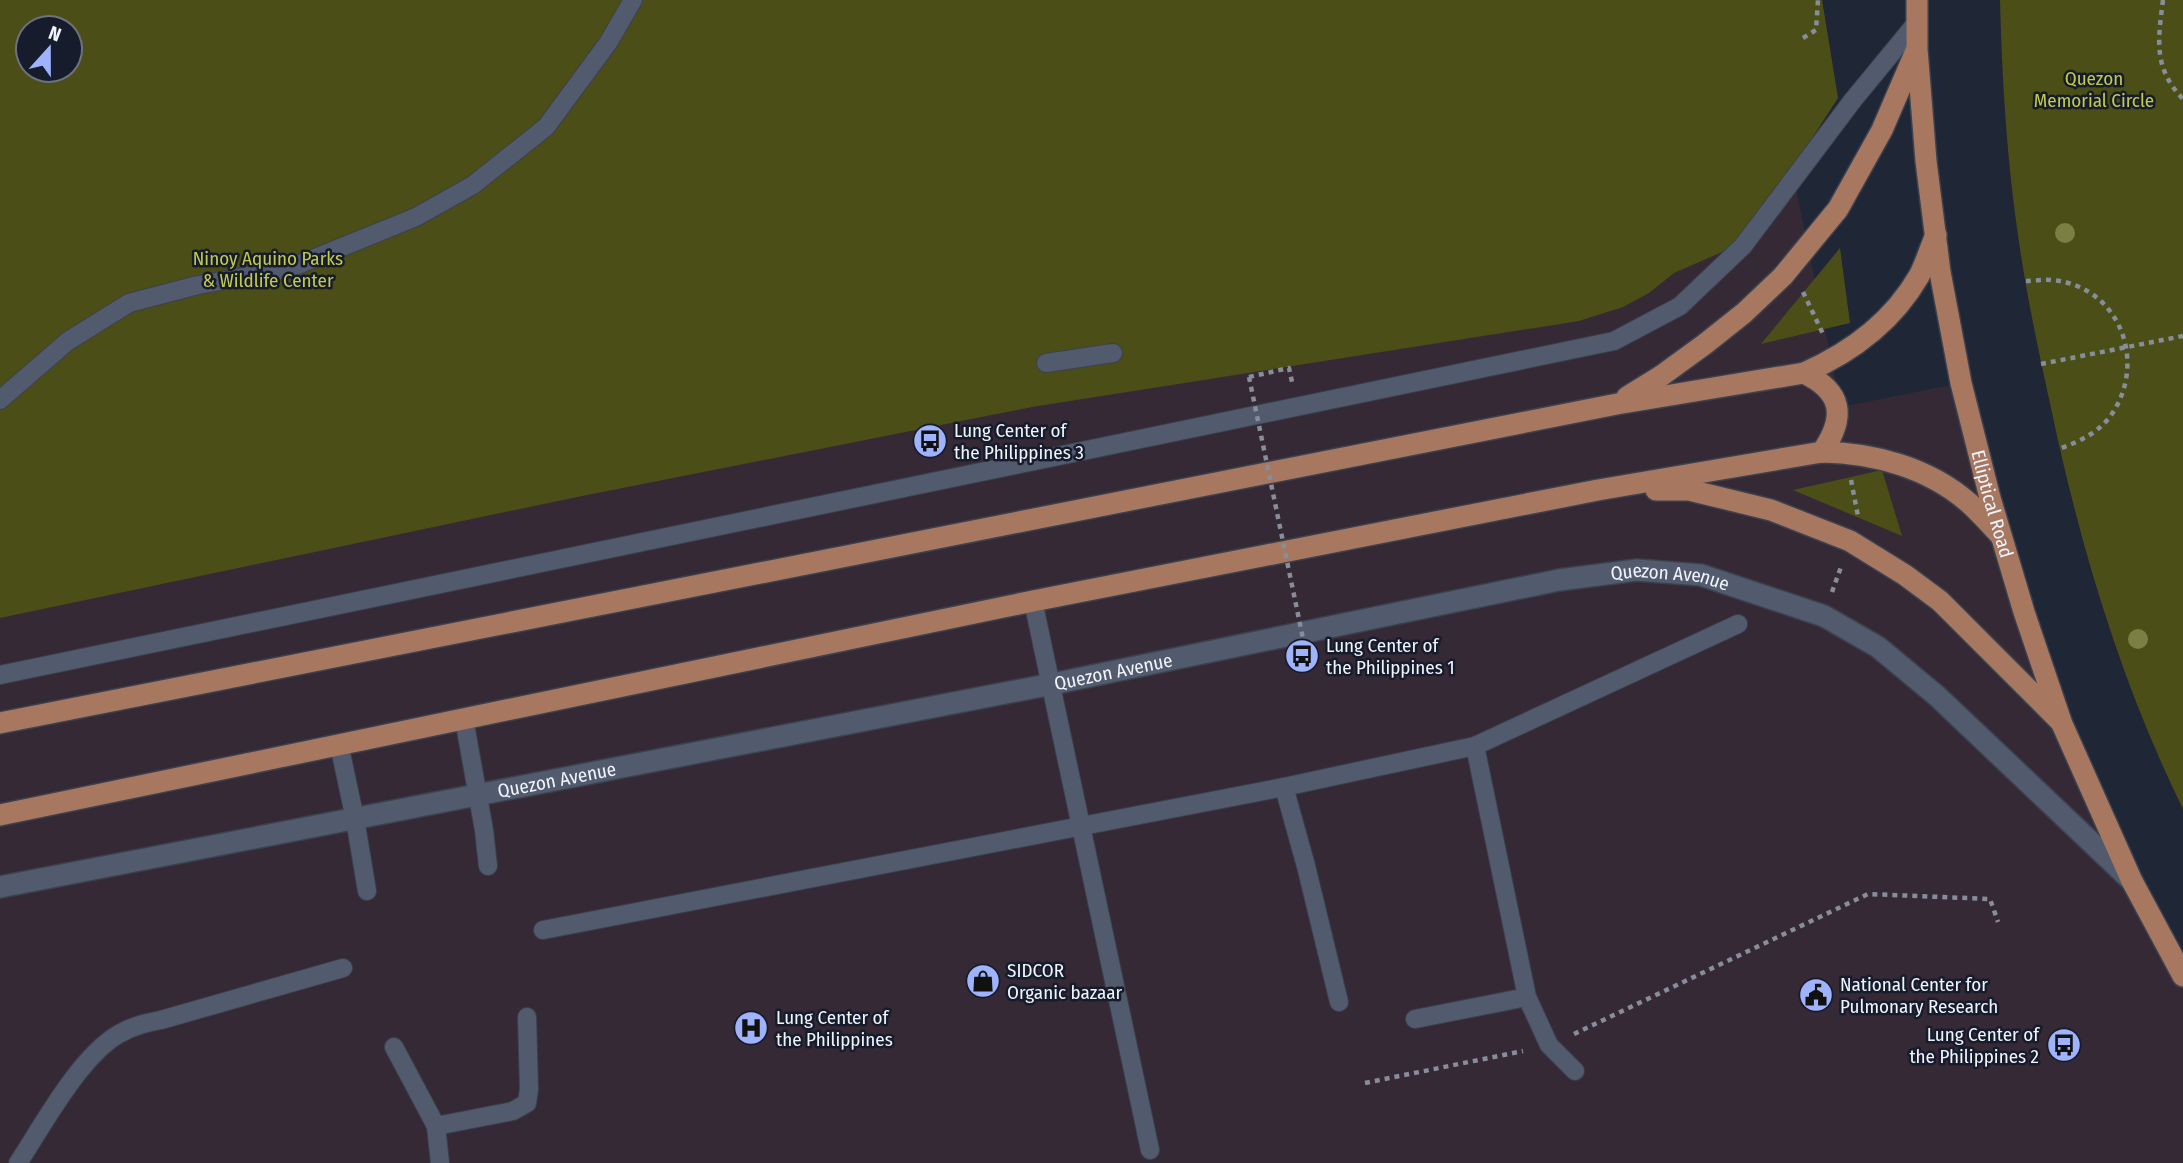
<svg xmlns="http://www.w3.org/2000/svg" width="2183" height="1163" font-family="'Fira Sans Condensed',sans-serif">
<style>
.commercial{fill:#352936;fill-rule:evenodd}
.green{fill:#4b4e17;fill-rule:evenodd}
.lines{fill:none;stroke-linecap:round;stroke-linejoin:round}
.lane-casing{stroke:#3c414e;stroke-width:20}
.secondary-casing{stroke:#3c414e;stroke-width:24}
.primary-casing{stroke:#3c414e;stroke-width:24}
.path{stroke:#878d99;stroke-width:4.5;stroke-dasharray:5 5;stroke-linecap:butt}
.lane{stroke:#525b6d;stroke-width:18}
.secondary{stroke:#525b6d;stroke-width:21}
.primary{stroke:#a77760;stroke-width:21}
.path-bridge{stroke:#878d99;stroke-width:4.5;stroke-dasharray:5 5;stroke-linecap:butt}
.tree{fill:#798042}
.labels{text-anchor:middle;dominant-baseline:central;stroke-width:5;stroke-linejoin:round;paint-order:stroke}
.park-label{font-size:19px;fill:#c2ca4b;stroke:#161c2c}
.poi-label{font-size:19px;fill:#f0f4fd;stroke:#161c2c;text-anchor:start}
.street-label{font-size:19px;fill:#f0f4fd;stroke:#161c2c}
</style>
<rect width="100%" height="100%" fill="#1f2636"/>
<!-- commercial -->
<path class="commercial" d="M 0,0 L 1822,0 L 1838,98 L 1792,169 L 1841,407 L 1961,383 L 2024,612 L 2183,976 L 2183,1163 L 0,1163 ZM 28,28 L 70,28 L 70,70 L 28,70 Z"/>
<!-- green -->
<g class="green">
<path d="M 0,0 L 1822,0 L 1838,98 L 1792,169 L 1729,249 L 1674,273 L 1649,293 L 1623,307 L 1579,321 L 1032,407 L 582,496 L 0,618 ZM 28,28 L 70,28 L 70,70 L 28,70 Z"/>
<path d="M 2000,0 L 2183,0 L 2183,809 C 2121,683 2080,546 2051,408 C 2039,353 2027,298 2019,242 C 2007,163 2002,81 2000,0 Z"/>
<path d="M 1840,248 L 1850,323 L 1761,344 Z"/>
<path d="M 1882,470 L 1902,536 L 1793,490 Z"/>
</g>
<g class="lines">
<!-- lane casing -->
<g class="lane-casing">
<g id="lane">
<path d="M 1046,363 L 1113,353"/>
<path d="M 0,400 L 68,341 L 129,303 L 198,285 L 288,269 L 416,217 L 473,185 L 546,127 L 608,43 L 633,0"/>
<path d="M 1033,601 L 1150,1150"/>
<path d="M 0,675 L 1614,341 L 1680,306 L 1743,246 L 1853,100 L 1918,21"/>
<path d="M 464,719 L 484,830 L 488,866"/>
<path d="M 339,744 L 355,819 L 367,891"/>
<path d="M 1475,746 L 1527,997 L 1549,1045 L 1575,1071"/>
<path d="M 1284,787 L 1306,866 L 1339,1002"/>
<path d="M 543,930 L 1284,787 L 1475,746 L 1738,624"/>
<path d="M 1415,1019 L 1527,997"/>
<path d="M 394,1047 L 436,1126 L 513,1111 L 527,1103 L 529,1089 L 527,1017"/>
<path d="M 436,1126 L 440,1163"/>
<path d="M 18,1163 C 43,1125 80,1056 119,1034 C 132,1026 146,1023 161,1020 L 343,968"/>
</g>
</g>
<!-- secondary casing -->
<g class="secondary-casing">
<g id="secondary">
<path id="s1" d="M 0,887 L 1052,684 L 1559,580 L 1637,570 L 1701,575 L 1824,616 L 1878,647 L 1937,696 L 2132,881"/>
</g>
</g>
<!-- primary casing -->
<g class="primary-casing">
<g id="primary">
<path id="s2" d="M 1917,0 L 1917,49 L 1926,161 L 1940,272 L 1961,383 L 1990,498 L 2024,612 L 2062,724 L 2132,881 L 2183,976"/>
<path d="M 1804,373 C 1843,392 1846,417 1822,452"/>
<path d="M 1627,397 L 1661,376 L 1705,344 L 1744,313 L 1783,276 L 1838,209 L 1882,130 L 1916,51"/>
<path d="M 1656,490 L 1689,490 L 1771,510 L 1850,541 L 1905,575 L 1940,601 L 2059,720"/>
<path d="M 0,723 L 1617,404 L 1804,373 C 1852,352 1893,321 1919,276 C 1926,263 1930,248 1936,235"/>
<path d="M 0,815 L 1033,601 L 1598,490 L 1822,452 C 1875,453 1929,468 1969,503 C 1980,513 1990,524 2000,535"/>
</g>
</g>
<!-- path -->
<g class="path">
<path d="M 2163,0 C 2158,40 2153,68 2183,99"/>
<path d="M 1803,38 L 1816,30 L 1818,0"/>
<path d="M 2026,281 C 2034,281 2044,279 2052,280 C 2121,286 2149,365 2109,418 C 2096,434 2078,442 2059,449"/>
<path d="M 1803,292 L 1823,334"/>
<path d="M 2041,364 L 2183,336"/>
<path d="M 1249,377 L 1289,368 L 1292,382"/>
<path d="M 1851,480 L 1858,516"/>
<path d="M 1832,592 L 1841,567"/>
<path d="M 1574,1034 L 1868,894 L 1990,899 L 1998,922"/>
<path d="M 1365,1083 L 1523,1051"/>
</g>
<!-- lane -->
<use href="#lane" class="lane"/>
<!-- secondary -->
<use href="#secondary" class="secondary"/>
<!-- primary -->
<use href="#primary" class="primary"/>
<!-- path-bridge -->
<path class="path-bridge" d="M 1249,377 L 1307,658"/>
</g>
<!-- trees -->
<g class="tree">
<circle cx="2065" cy="233" r="10"/>
<circle cx="2138" cy="639" r="10"/>
</g>
<!-- icons -->
<defs>
<g id="bus-disc" transform="scale(1.75)"><circle r="9.5" fill="#9fb3fd" stroke="#161c2c"/><path d="M-5-6H5V4H4V6H2V4H-2V6H-4V4H-5ZM-3.5-4V0h7V-4ZM-3.5 1.2v1.5H-2V1.2ZM2 1.2v1.5H3.5V1.2Z" fill="#111"/></g>
<g id="shop-disc" transform="scale(1.75)"><circle r="9.5" fill="#9fb3fd" stroke="#161c2c"/><path d="M-5-2.5h2.3a2.7 3.5 0 0 1 5.4 0H5L5.5 6h-11ZM-1.5-2.5h3a1.5 2.3 0 0 0-3 0Z" fill="#111"/></g>
<g id="civic-disc" transform="scale(1.75)"><circle r="9.5" fill="#9fb3fd" stroke="#161c2c"/><path d="M-.6-6.5H3V-4.5H.6V-3L4-1V1h2V6H-6V1h2V-1L-.6-3ZM-1.2 2.5V6h2.4V2.5Z" fill="#111"/></g>
<g id="hospital-disc" transform="scale(1.75)"><circle r="9.5" fill="#9fb3fd" stroke="#161c2c"/><path d="M-5-5h3v3.5h4V-5h3V5h-3V1.5h-4V5h-3Z" fill="#111"/></g>
</defs>
<g fill-rule="evenodd">
<use href="#bus-disc" x="930" y="441"/>
<use href="#bus-disc" x="1302" y="656"/>
<use href="#shop-disc" x="983" y="981"/>
<use href="#civic-disc" x="1816" y="995"/>
<use href="#hospital-disc" x="751" y="1028"/>
<use href="#bus-disc" x="2064" y="1045"/>
</g>
<g class="labels">
<!-- park labels -->
<g class="park-label">
<text x="2094" y="78">Quezon<tspan x="2094" dy="22">Memorial Circle</tspan></text>
<text x="268" y="258">Ninoy Aquino Parks<tspan x="268" dy="22">&amp; Wildlife Center</tspan></text>
</g>
<!-- poi labels -->
<g class="poi-label">
<text x="954" y="430">Lung Center of<tspan x="954" dy="22">the Philippines 3</tspan></text>
<text x="1326" y="645">Lung Center of<tspan x="1326" dy="22">the Philippines 1</tspan></text>
<text x="1007" y="970">SIDCOR<tspan x="1007" dy="22">Organic bazaar</tspan></text>
<text x="1840" y="984">National Center for<tspan x="1840" dy="22">Pulmonary Research</tspan></text>
<text x="776" y="1017">Lung Center of<tspan x="776" dy="22">the Philippines</tspan></text>
<text x="2039" y="1034" text-anchor="end">Lung Center of<tspan x="2039" dy="22">the Philippines 2</tspan></text>
</g>
<!-- street labels -->
<g class="street-label">
<text stroke="none"><textPath href="#s2" startOffset="511">Elliptical Road</textPath></text>
<text stroke="none"><textPath href="#s1" startOffset="1701">Quezon Avenue</textPath></text>
<text stroke="none"><textPath href="#s1" startOffset="1134">Quezon Avenue</textPath></text>
<text stroke="none"><textPath href="#s1" startOffset="567">Quezon Avenue</textPath></text>
</g>
</g>
<!-- north arrow -->
<g transform="translate(49 49) rotate(21)"><circle r="33" fill="#161c2c" stroke="#6d7280" stroke-width="2"/>
<path d="M0-5L12 26L0 18L-12 26Z" fill="#9fb3fd"/>
<text y="-10" font-size="19" font-weight="bold" text-anchor="middle" fill="#f0f4fd">N</text>
</g>
</svg>
